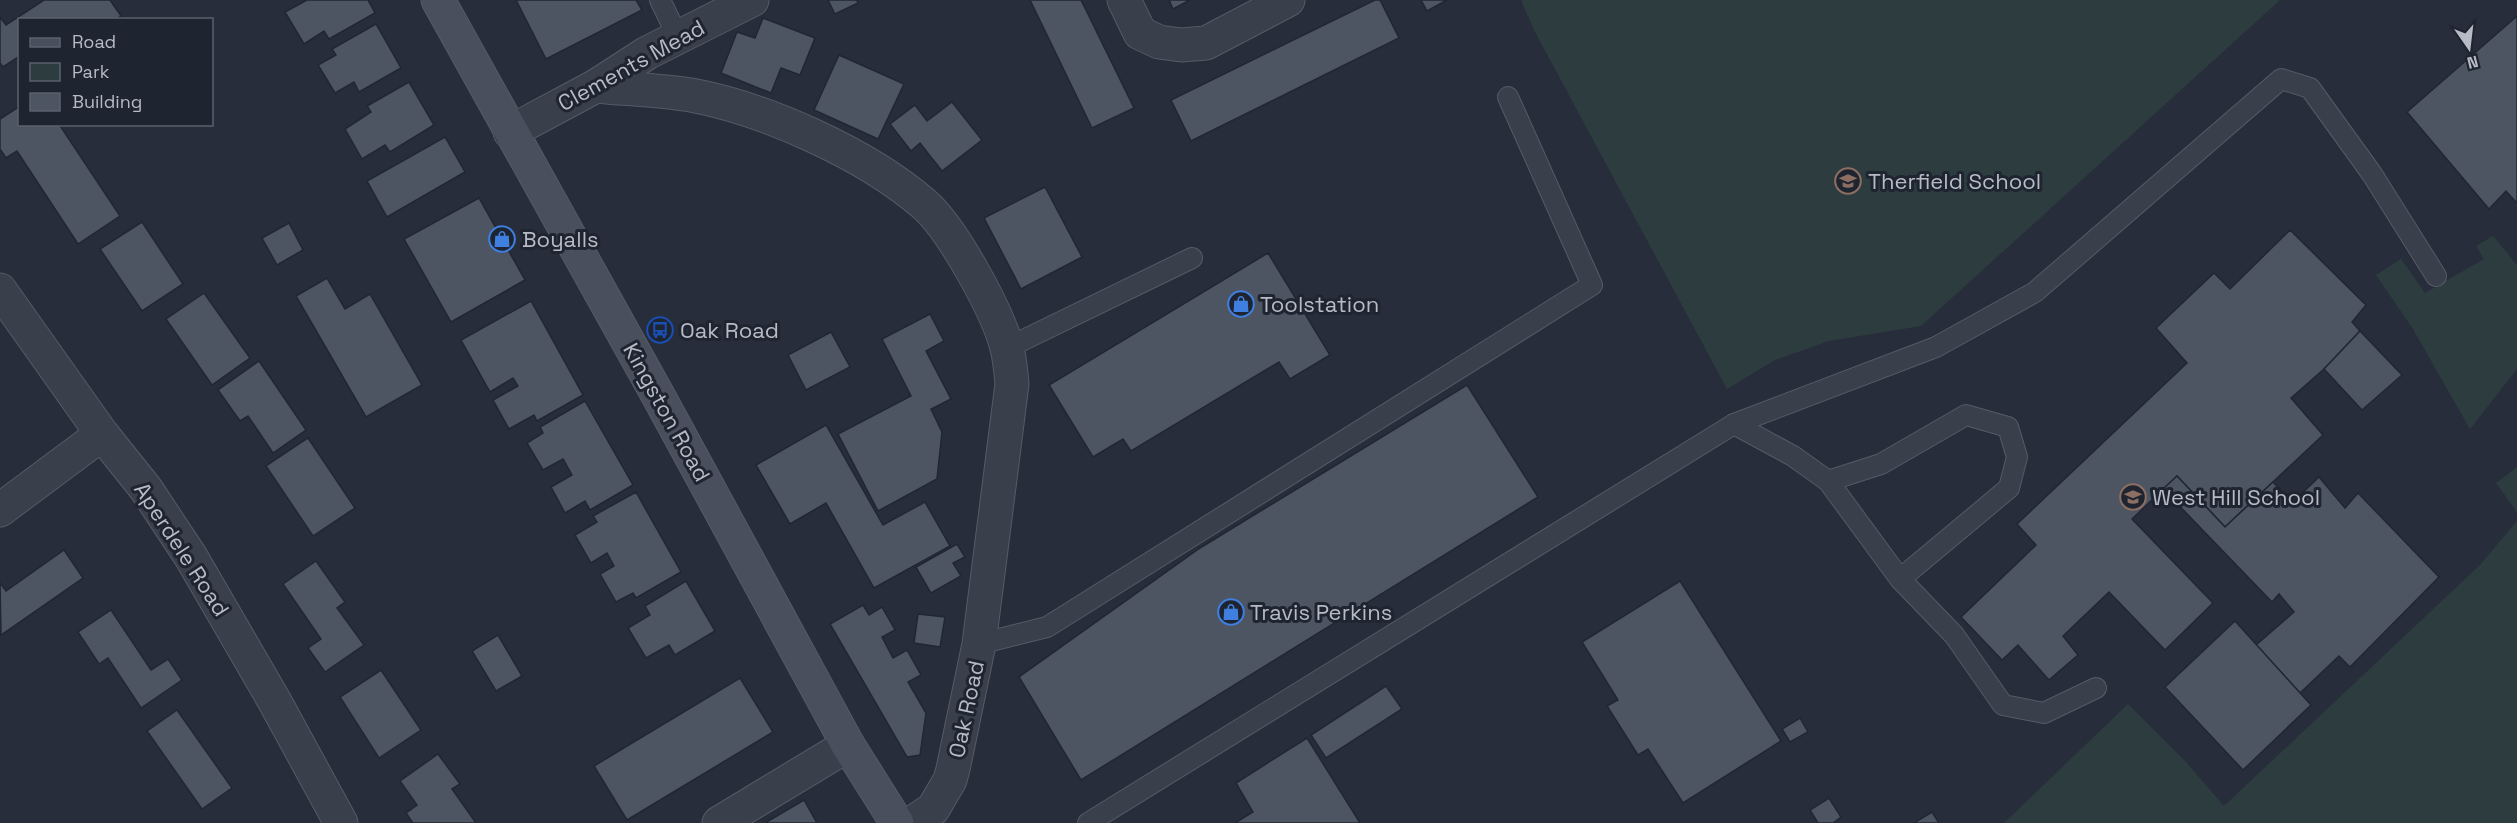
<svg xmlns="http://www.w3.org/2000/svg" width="2517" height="823" font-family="'Space Grotesk',sans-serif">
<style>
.green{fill:#2d3d3f}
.building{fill:#4d5563;stroke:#212732;stroke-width:1.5}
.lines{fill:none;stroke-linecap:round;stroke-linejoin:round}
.lane-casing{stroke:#555b66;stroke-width:22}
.street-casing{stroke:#555b66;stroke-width:35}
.secondary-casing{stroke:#555b66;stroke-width:35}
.lane{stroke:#3a404b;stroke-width:20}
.street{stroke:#3a404b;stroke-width:33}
.secondary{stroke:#494f5d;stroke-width:33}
.labels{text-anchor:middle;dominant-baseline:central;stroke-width:6;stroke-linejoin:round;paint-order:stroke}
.street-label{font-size:22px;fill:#b6bbc6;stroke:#1f2530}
.poi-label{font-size:22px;fill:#b6bbc6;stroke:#1f2530;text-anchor:start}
</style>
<rect width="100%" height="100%" fill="#272d3a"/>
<!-- green -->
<g class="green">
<path d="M 1521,0 L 2280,0 L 1921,326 L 1829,341 L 1775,360 L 1727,389 L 1534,30 Z"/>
<path d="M 2493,236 L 2517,265 L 2517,369 L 2470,429 L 2413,329 L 2376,275 L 2401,259 L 2425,293 L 2484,259 L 2476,246 Z"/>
<path d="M 2517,467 L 2517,512 L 2496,483 Z"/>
<path d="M 2517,521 L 2517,823 L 2004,823 L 2128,704 L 2185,761 L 2224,806 L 2480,565 Z"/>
</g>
<!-- building -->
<g class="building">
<path d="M 44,0 L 110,0 L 121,16 L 115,20 L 20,20 L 20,56 L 3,67 L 0,63 L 0,17 L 6,25 Z"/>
<path d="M 307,0 L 368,0 L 375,13 L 329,39 L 324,31 L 304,44 L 285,12 Z"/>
<path d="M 516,0 L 636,0 L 642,10 L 546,59 Z"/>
<path d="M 828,0 L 857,0 L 858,3 L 835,14 Z"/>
<path d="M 1030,0 L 1081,0 L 1134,108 L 1092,128 Z"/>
<path d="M 1169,0 L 1190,0 L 1173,9 Z"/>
<path d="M 1375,0 L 1380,0 L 1399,38 L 1191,141 L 1171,100 Z"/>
<path d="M 1421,0 L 1447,0 L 1427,11 Z"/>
<path d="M 2517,16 L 2517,203 L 2506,191 L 2489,209 L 2407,112 Z"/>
<path d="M 763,18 L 815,38 L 800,75 L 781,68 L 771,93 L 721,73 L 737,32 L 755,38 Z"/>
<path d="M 376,24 L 401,68 L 359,92 L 354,82 L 335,93 L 318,65 L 336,55 L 332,49 Z"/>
<path d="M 839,55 L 904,84 L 878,139 L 814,110 Z"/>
<path d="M 409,82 L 434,125 L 390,152 L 385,145 L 362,159 L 345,129 L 371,112 L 367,106 Z"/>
<path d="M 952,102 L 982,140 L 942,171 L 920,143 L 911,151 L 890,124 L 915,105 L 927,121 Z"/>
<path d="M 20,106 L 20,124 L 59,124 L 120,216 L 78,244 L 17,151 L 6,158 L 0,149 L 0,119 Z"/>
<path d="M 445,137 L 465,172 L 387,217 L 367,181 Z"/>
<path d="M 1045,187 L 1082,257 L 1021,289 L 984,218 Z"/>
<path d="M 479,198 L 525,280 L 451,322 L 404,239 Z"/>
<path d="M 142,222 L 183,284 L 142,311 L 100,249 Z"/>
<path d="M 289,223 L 303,250 L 277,265 L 262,238 Z"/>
<path d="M 2290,230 L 2366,305 L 2352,322 L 2360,331 L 2324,369 L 2291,398 L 2323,435 L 2225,527 L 2177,476 L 2132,519 L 2213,603 L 2165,650 L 2109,592 L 2063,636 L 2078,655 L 2049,680 L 2018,645 L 2002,660 L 1961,617 L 2036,545 L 2017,524 L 2187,363 L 2156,328 L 2214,273 L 2230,289 Z"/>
<path d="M 1268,253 L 1330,355 L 1290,379 L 1279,362 L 1131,451 L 1123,439 L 1093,457 L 1049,385 Z"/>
<path d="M 327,278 L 345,309 L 370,294 L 422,385 L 366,417 L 296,296 Z"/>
<path d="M 204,293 L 250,358 L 212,385 L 166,319 Z"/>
<path d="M 531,301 L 583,395 L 537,421 L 534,415 L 509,429 L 493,400 L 518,386 L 513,378 L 490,392 L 461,340 Z"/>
<path d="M 930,314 L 944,341 L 926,351 L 951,399 L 931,409 L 942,432 L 937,479 L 878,511 L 838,434 L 911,396 L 882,339 Z"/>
<path d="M 2360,331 L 2402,375 L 2362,410 L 2324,369 Z"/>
<path d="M 831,332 L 850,367 L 806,390 L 788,355 Z"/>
<path d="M 259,361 L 306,430 L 273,453 L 248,416 L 240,421 L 218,390 Z"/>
<path d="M 1467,385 L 1538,497 L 1081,780 L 1019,677 L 1200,548 Z"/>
<path d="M 585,401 L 633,485 L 590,510 L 585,501 L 565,513 L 551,487 L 572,475 L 563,459 L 543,470 L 527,443 L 543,433 L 540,427 Z"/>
<path d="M 826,425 L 883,525 L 925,502 L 950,546 L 874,588 L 826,503 L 790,524 L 756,465 Z"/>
<path d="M 308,438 L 355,508 L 313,536 L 266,466 Z"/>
<path d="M 2177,476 L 2225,527 L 2273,482 L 2292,503 L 2319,477 L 2345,508 L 2358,493 L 2439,577 L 2350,667 L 2339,656 L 2300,693 L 2256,645 L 2294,612 L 2279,594 L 2272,602 L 2163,489 Z"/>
<path d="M 636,492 L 681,572 L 636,598 L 633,593 L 616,602 L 600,574 L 614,566 L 607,553 L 591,563 L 575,535 L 597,522 L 593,516 Z"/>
<path d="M 957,544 L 965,557 L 953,563 L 961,576 L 931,593 L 916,567 Z"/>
<path d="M 64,550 L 83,578 L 1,635 L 0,583 L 6,591 Z"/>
<path d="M 316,561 L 345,602 L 337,608 L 364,645 L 325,672 L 308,648 L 321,639 L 283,584 Z"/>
<path d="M 686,581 L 715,631 L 675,655 L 669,645 L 646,658 L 628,628 L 650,615 L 645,606 Z"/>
<path d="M 1680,581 L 1781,741 L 1683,803 L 1648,749 L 1638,755 L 1607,706 L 1618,700 L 1582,642 Z"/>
<path d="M 863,605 L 869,615 L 882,607 L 895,630 L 882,637 L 893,658 L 907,650 L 921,675 L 908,682 L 926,713 L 920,755 L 907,757 L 830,624 Z"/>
<path d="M 111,610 L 151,670 L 168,659 L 182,680 L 141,708 L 108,658 L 99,664 L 78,632 Z"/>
<path d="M 918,614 L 945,617 L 940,647 L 914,643 Z"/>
<path d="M 2235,621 L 2311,705 L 2243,770 L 2165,687 Z"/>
<path d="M 498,635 L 522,676 L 496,691 L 472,651 Z"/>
<path d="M 381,670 L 421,730 L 379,758 L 340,697 Z"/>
<path d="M 740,678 L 773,732 L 627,820 L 594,766 Z"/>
<path d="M 1386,686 L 1402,709 L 1326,758 L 1311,735 Z"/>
<path d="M 177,710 L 232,788 L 202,809 L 147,731 Z"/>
<path d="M 1800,718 L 1808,732 L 1790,742 L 1782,729 Z"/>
<path d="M 1307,738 L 1360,823 L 1235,823 L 1253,812 L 1236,783 Z"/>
<path d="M 438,754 L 460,784 L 452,789 L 476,823 L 413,823 L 406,813 L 417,805 L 400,781 Z"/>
<path d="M 1829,798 L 1841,817 L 1833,823 L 1818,823 L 1810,810 Z"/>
<path d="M 804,800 L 817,823 L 765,823 Z"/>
<path d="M 1932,812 L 1939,823 L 1914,823 Z"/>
</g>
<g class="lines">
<!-- lane casing -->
<g class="lane-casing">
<g id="lane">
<path d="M 660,0 L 678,37"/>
<path d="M 1007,348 L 1192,258"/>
<path d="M 1734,424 L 1793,456 L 1828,481 L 1900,579 L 2009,488 L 2017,457 L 2008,427 L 1966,415 L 1881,464 L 1828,481"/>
<path d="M 1900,579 L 1954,635 L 2003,705 L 2044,713 L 2096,688"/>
<path d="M 979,644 L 1047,627 L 1592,285 L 1508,97"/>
<path d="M 1088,823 L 1734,424 L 1936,347 L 2035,292 L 2281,79 L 2310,88 L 2372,174 L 2436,276"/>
</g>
</g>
<!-- street casing -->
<g class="street-casing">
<g id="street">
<path d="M 1124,0 L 1140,33 L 1159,42 L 1181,45 L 1206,43 L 1288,0"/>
<path d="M 596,86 C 627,89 660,90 691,95 C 766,109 866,154 924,204 C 952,228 998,312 1007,348 C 1010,360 1011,373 1012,384 L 979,644 L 953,769 L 950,780 L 933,809 L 912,823"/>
<path d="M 510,132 L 596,86 L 647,53 L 752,0"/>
<path d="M 0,290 L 102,434 L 146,489 L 191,557 L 275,702 L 341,823"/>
<path d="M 0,510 L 102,434"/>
<path d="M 719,823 L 848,745"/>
</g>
</g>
<!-- secondary casing -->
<g class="secondary-casing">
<path id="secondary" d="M 438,0 L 660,399 L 848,745 L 897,823"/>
</g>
<!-- lane -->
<use href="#lane" class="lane"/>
<!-- street -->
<use href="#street" class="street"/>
<!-- secondary -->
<use href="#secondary" class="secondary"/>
</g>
<!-- icons -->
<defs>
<g id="school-ring" transform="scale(1.35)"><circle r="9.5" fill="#1f2530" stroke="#8d6e63" stroke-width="1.5"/><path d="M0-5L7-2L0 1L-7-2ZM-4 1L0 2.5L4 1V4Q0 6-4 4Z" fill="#8d6e63"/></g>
<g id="shop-ring" transform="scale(1.35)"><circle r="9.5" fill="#1f2530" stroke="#3f7fe0" stroke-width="1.5"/><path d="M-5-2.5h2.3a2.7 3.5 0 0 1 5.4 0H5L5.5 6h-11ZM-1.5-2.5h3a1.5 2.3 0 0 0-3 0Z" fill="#3f7fe0"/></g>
<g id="bus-ring" transform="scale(1.35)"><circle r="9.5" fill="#1f2530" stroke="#1a4fb4" stroke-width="1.5"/><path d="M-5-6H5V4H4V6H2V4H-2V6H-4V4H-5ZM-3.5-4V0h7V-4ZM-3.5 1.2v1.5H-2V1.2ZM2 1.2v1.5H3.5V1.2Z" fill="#1a4fb4"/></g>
</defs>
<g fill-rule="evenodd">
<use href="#school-ring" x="1848" y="181"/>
<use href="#shop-ring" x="502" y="239"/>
<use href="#shop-ring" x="1241" y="304"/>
<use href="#bus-ring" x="660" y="330"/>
<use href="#school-ring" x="2133" y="497"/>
<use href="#shop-ring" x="1231" y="612"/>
</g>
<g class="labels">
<!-- street labels -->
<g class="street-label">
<text transform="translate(631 65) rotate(-29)">Clements Mead</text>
<text transform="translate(667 412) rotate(61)">Kingston Road</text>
<text transform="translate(182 549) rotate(57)">Aperdele Road</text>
<text transform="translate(966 709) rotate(-78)">Oak Road</text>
</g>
<!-- poi labels -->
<g class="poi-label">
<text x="1868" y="181">Therfield School</text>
<text x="522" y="239">Boyalls</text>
<text x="1260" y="304">Toolstation</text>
<text x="680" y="330">Oak Road</text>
<text x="2152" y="497">West Hill School</text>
<text x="1250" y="612">Travis Perkins</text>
</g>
</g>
<!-- legend -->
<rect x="18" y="18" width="195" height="108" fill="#1f2530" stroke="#5b616c" stroke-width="1.5"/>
<rect x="30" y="38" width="30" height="9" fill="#494f5d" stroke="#5b616c" stroke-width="1.5"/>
<text x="72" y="48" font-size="18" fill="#b6bbc6">Road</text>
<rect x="30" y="63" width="30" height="18" fill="#2d3d3f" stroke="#5b616c" stroke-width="1.5"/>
<text x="72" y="78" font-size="18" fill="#b6bbc6">Park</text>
<rect x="30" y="93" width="30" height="18" fill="#4d5563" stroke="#5b616c" stroke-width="1.5"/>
<text x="72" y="108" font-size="18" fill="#b6bbc6">Building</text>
<!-- north arrow -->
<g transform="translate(2469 48) rotate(166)" stroke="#1f2530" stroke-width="4.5" paint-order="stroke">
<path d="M0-4.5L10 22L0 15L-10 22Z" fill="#b6bbc6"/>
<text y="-9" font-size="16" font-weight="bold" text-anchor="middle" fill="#b6bbc6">N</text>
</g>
</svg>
